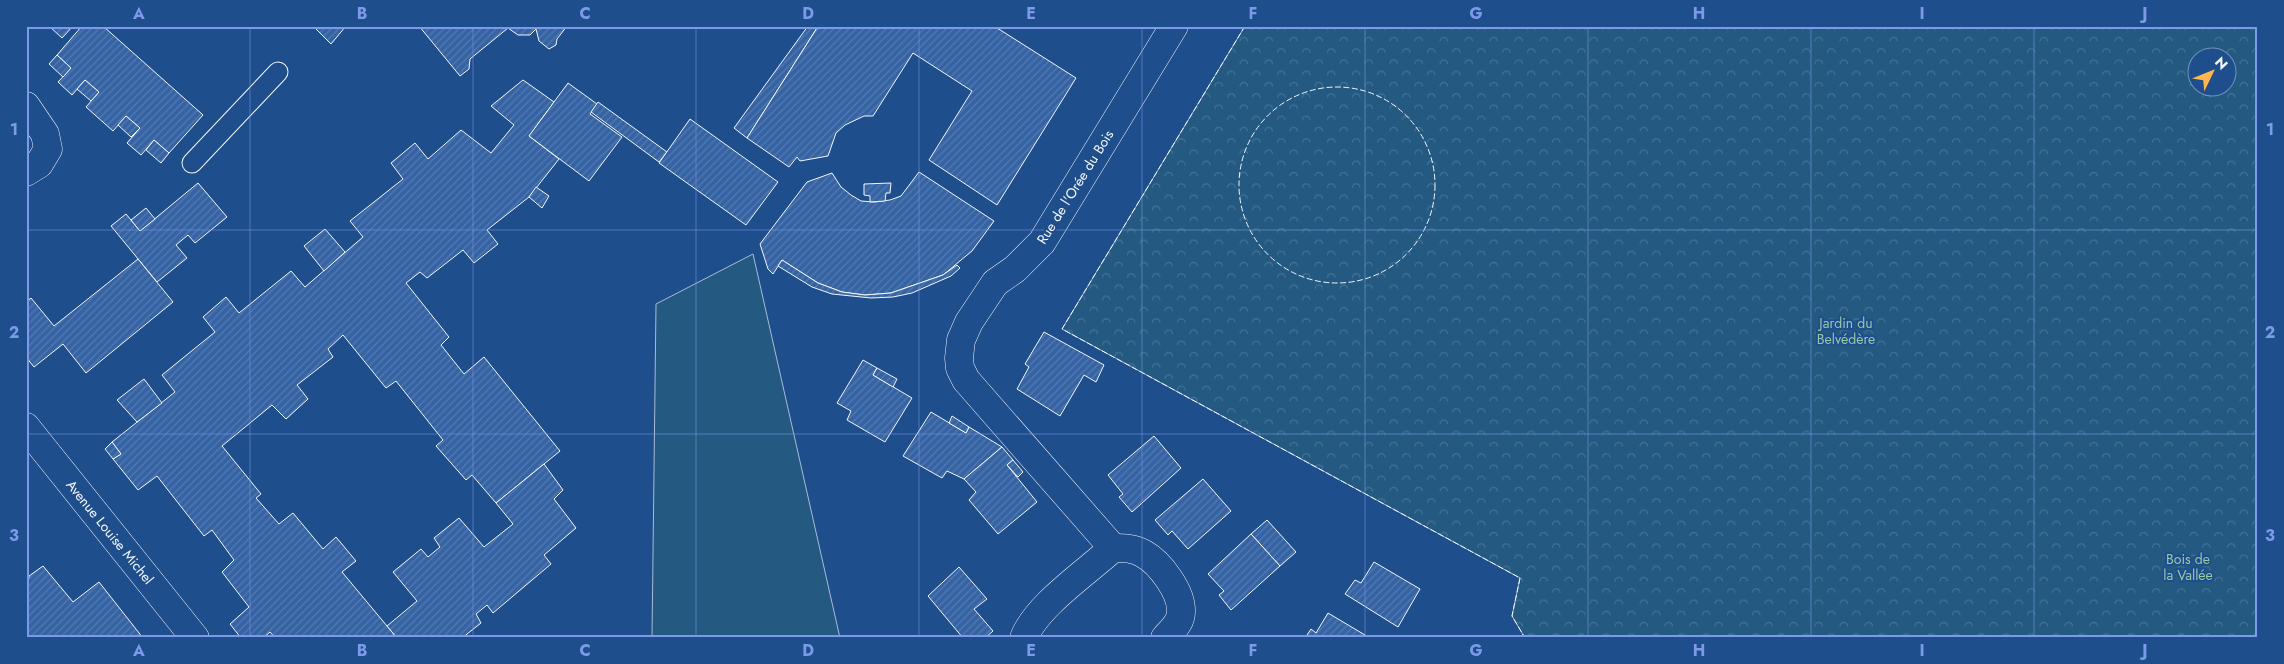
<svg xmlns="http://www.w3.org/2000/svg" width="2284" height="664" font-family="Jost,sans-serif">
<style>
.grass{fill:#245a82;stroke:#a8bbd7}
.forest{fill:url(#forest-crowns);stroke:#a8bbd7;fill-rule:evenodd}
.building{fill:url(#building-hatch);stroke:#f2f6ff}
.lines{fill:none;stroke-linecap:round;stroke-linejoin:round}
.lane-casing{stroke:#f2f6ff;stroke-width:21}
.street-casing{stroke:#f2f6ff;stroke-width:29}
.lane{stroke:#1f4e8c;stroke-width:19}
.street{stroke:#1f4e8c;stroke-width:28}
.fence{stroke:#f2f6ff;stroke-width:1;stroke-dasharray:6 2.5;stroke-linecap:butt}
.grid{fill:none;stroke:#7d9aea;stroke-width:1;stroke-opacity:0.55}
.labels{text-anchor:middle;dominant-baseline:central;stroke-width:4;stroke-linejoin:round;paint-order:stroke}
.street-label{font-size:14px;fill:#f2f6ff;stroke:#1f4e8c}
.park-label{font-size:14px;fill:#97c8a6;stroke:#1f4e8c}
.neatline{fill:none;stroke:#7d9aea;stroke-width:2}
.grid-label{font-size:16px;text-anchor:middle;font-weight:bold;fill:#7d9aea}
</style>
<defs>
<pattern id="forest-crowns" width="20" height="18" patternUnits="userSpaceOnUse" patternTransform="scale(1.25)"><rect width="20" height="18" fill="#245a82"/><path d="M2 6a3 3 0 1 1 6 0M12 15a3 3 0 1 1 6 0" fill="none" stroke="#447295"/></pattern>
<pattern id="building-hatch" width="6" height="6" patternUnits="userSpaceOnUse" patternTransform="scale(1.25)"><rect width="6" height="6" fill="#3563a3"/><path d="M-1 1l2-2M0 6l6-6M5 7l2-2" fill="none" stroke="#537ab1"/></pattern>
</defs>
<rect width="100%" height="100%" fill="#1f4e8c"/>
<!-- grass -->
<path class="grass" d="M 753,254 L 840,638 L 652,638 L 656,304 Z"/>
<!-- forest -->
<path class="forest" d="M 1245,26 L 2258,26 L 2258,638 L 1525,638 L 1512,616 L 1520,578 L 1062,329 ZM 2196,58 L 2226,58 L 2226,88 L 2196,88 Z"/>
<!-- building -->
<g class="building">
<path d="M 49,26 L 73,26 L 62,38 Z"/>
<path d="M 82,26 L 103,26 L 203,115 L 169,153 L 154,140 L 141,155 L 127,143 L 140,128 L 126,116 L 113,131 L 86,107 L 99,92 L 85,80 L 72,95 L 58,82 L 71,68 L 57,55 Z"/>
<path d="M 313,26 L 346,26 L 331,44 Z"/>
<path d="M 419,26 L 567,26 L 557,39 L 556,45 L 549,49 L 539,41 L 536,29 L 530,35 L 518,35 L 508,28 L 470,59 L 469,69 L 460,76 Z"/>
<path d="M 808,26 L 817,28 L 747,138 L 734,128 Z"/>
<path d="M 816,26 L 994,26 L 1076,78 L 997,205 L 929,160 L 972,91 L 913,53 L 873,116 L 864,116 L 845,125 L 836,133 L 828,156 L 800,161 L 797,157 L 789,167 L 747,138 L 817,28 Z"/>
<path d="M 57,55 L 71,68 L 63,77 L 49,64 Z"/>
<path d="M 85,80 L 99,92 L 91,101 L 77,89 Z"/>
<path d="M 523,80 L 554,102 L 529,136 L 559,159 L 529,197 L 487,230 L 498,244 L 474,263 L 463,250 L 427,278 L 420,272 L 406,283 L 449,337 L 441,345 L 464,374 L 484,357 L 560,451 L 496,503 L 472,475 L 466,480 L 436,446 L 443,440 L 396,381 L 386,388 L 343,335 L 328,349 L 333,357 L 297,385 L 308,399 L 286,419 L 272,405 L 222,446 L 261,494 L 256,498 L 279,524 L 293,513 L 323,549 L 336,537 L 356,561 L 342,572 L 397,638 L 275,638 L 270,632 L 263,638 L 241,638 L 230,624 L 249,607 L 222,572 L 234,560 L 212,530 L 204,536 L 157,476 L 138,490 L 113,459 L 121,454 L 112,442 L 175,392 L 162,375 L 215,332 L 203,317 L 226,297 L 239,313 L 291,271 L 305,287 L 363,237 L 350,221 L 403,179 L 391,163 L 415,143 L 428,159 L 461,130 L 491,153 L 514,125 L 491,106 Z"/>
<path d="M 568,83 L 597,104 L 590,114 L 622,137 L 589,181 L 529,136 Z"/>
<path d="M 598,102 L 667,152 L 659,162 L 591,112 Z"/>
<path d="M 126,116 L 140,128 L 131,137 L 118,125 Z"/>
<path d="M 690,119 L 778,182 L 746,225 L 659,163 Z"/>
<path d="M 154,140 L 169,153 L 161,163 L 146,150 Z"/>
<path d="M 919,172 L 994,221 L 972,251 L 943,275 L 891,293 L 865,295 L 842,292 L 818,283 L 782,260 L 773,274 L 768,269 L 760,244 L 807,182 L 832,173 L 841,187 L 851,195 L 861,201 L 874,202 L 890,200 L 901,196 Z"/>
<path d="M 198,183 L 227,217 L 195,243 L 188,235 L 176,245 L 187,258 L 157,282 L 111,226 L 126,214 L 140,231 Z"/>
<path d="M 891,183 L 890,193 L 886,193 L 885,201 L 870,202 L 870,196 L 864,195 L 864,184 Z"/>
<path d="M 536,187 L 549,196 L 542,208 L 529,197 Z"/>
<path d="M 146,208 L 155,219 L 140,231 L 131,220 Z"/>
<path d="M 325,229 L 345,252 L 324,271 L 304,246 Z"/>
<path d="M 138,259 L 173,302 L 86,373 L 63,344 L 34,367 L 26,357 L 26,302 L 31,298 L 54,326 Z"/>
<path d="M 782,260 L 818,283 L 842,292 L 865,295 L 891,293 L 943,275 L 957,265 L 960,268 L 951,276 L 912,293 L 893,297 L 871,298 L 832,294 L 812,287 L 778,266 Z"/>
<path d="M 1044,332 L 1104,365 L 1096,382 L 1084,375 L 1060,416 L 1017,389 L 1029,367 L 1025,364 Z"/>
<path d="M 863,360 L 877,368 L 873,375 L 912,398 L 885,442 L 847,420 L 851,411 L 837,403 Z"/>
<path d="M 877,368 L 897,379 L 893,387 L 873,375 Z"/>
<path d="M 144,379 L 162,403 L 137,422 L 117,400 Z"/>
<path d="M 931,412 L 966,433 L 969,427 L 1002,447 L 964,479 L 947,471 L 942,478 L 903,456 Z"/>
<path d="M 952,416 L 969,427 L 966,433 L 949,423 Z"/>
<path d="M 1154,436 L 1181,468 L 1132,512 L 1119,497 L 1123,494 L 1108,475 Z"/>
<path d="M 112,442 L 121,454 L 113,459 L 105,449 Z"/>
<path d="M 1002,447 L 1013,460 L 1007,465 L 1037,502 L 998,534 L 969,500 L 976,492 L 964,479 Z"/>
<path d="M 1013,460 L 1023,472 L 1018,477 L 1007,465 Z"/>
<path d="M 544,464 L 563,490 L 554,499 L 576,528 L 544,555 L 551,564 L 493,613 L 487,605 L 476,614 L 481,623 L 462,638 L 397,638 L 387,626 L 417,601 L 393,572 L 421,549 L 428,557 L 440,547 L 434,538 L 459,518 L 484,547 L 513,524 L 496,503 Z"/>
<path d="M 1203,479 L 1231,511 L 1188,549 L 1172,531 L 1168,535 L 1155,520 Z"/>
<path d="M 1267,520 L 1296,552 L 1280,566 L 1251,534 Z"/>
<path d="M 1251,534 L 1280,566 L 1231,610 L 1219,595 L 1224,591 L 1208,574 Z"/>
<path d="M 1374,562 L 1420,589 L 1398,627 L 1345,594 L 1355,580 L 1361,583 Z"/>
<path d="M 43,566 L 73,602 L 99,582 L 143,638 L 26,638 L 26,596 L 29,576 Z"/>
<path d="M 959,567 L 987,599 L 974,609 L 993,631 L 985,638 L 963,638 L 928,596 Z"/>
<path d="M 1328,613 L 1370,638 L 1305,638 L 1311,629 L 1316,633 Z"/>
</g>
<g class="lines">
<!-- lane casing -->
<g class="lane-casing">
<path id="lane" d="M 192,163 L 278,72"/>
</g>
<!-- street casing -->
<g class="street-casing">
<g id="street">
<path d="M 26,106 L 45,134 L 48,149 L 39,164 L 26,172"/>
<path d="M 26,427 L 195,638"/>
<path d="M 1113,548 L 966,380 L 960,368 L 959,358 L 961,340 L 969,322 L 995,283 L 1015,269 L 1042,242 L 1174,26"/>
<path d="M 1024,638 C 1036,606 1087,572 1113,548 C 1124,548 1134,548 1144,554 C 1160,563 1182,592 1181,612 C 1181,623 1172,630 1165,638"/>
</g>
</g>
<!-- lane -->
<use href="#lane" class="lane"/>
<!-- street -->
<use href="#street" class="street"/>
<!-- fence -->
<g class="fence">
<path d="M 1245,26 L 1062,329 L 1520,578 L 1512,616 L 1525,638"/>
<circle cx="1337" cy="185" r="98"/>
</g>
</g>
<!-- grid -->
<path class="grid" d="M 250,26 L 250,638M 473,26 L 473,638M 696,26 L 696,638M 919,26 L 919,638M 1142,26 L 1142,638M 1365,26 L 1365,638M 1588,26 L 1588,638M 1811,26 L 1811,638M 2034,26 L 2034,638M 26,230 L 2258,230M 26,434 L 2258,434"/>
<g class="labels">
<!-- street labels -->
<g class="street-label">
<text transform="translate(1075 187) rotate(-58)">Rue de l'Orée du Bois</text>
<text transform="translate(110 532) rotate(51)">Avenue Louise Michel</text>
</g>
<!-- park labels -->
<g class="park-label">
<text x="1846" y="323">Jardin du<tspan x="1846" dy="16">Belvédère</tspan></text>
<text x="2188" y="559">Bois de<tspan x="2188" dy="16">la Vallée</tspan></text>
</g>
</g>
<!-- border -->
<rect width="2284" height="664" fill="none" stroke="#1f4e8c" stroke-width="55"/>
<!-- north arrow -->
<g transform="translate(2212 72) rotate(47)"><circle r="24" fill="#1f4e8c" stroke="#7391ba"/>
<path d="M0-4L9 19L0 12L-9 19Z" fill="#ffb74d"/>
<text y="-8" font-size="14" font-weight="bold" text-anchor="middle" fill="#f2f6ff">N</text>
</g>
<rect x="28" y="28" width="2228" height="608" class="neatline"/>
<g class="grid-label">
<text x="139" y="19">A</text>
<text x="362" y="19">B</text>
<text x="585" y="19">C</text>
<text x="808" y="19">D</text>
<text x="1031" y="19">E</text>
<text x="1253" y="19">F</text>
<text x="1476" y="19">G</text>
<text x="1699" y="19">H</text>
<text x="1922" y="19">I</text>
<text x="2145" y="19">J</text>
<text x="14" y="135">1</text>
<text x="2270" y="135">1</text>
<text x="14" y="338">2</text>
<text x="2270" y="338">2</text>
<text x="14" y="541">3</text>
<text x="2270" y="541">3</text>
<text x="139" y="656">A</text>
<text x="362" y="656">B</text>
<text x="585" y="656">C</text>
<text x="808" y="656">D</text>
<text x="1031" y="656">E</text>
<text x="1253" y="656">F</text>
<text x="1476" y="656">G</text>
<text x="1699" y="656">H</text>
<text x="1922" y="656">I</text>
<text x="2145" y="656">J</text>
</g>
</svg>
